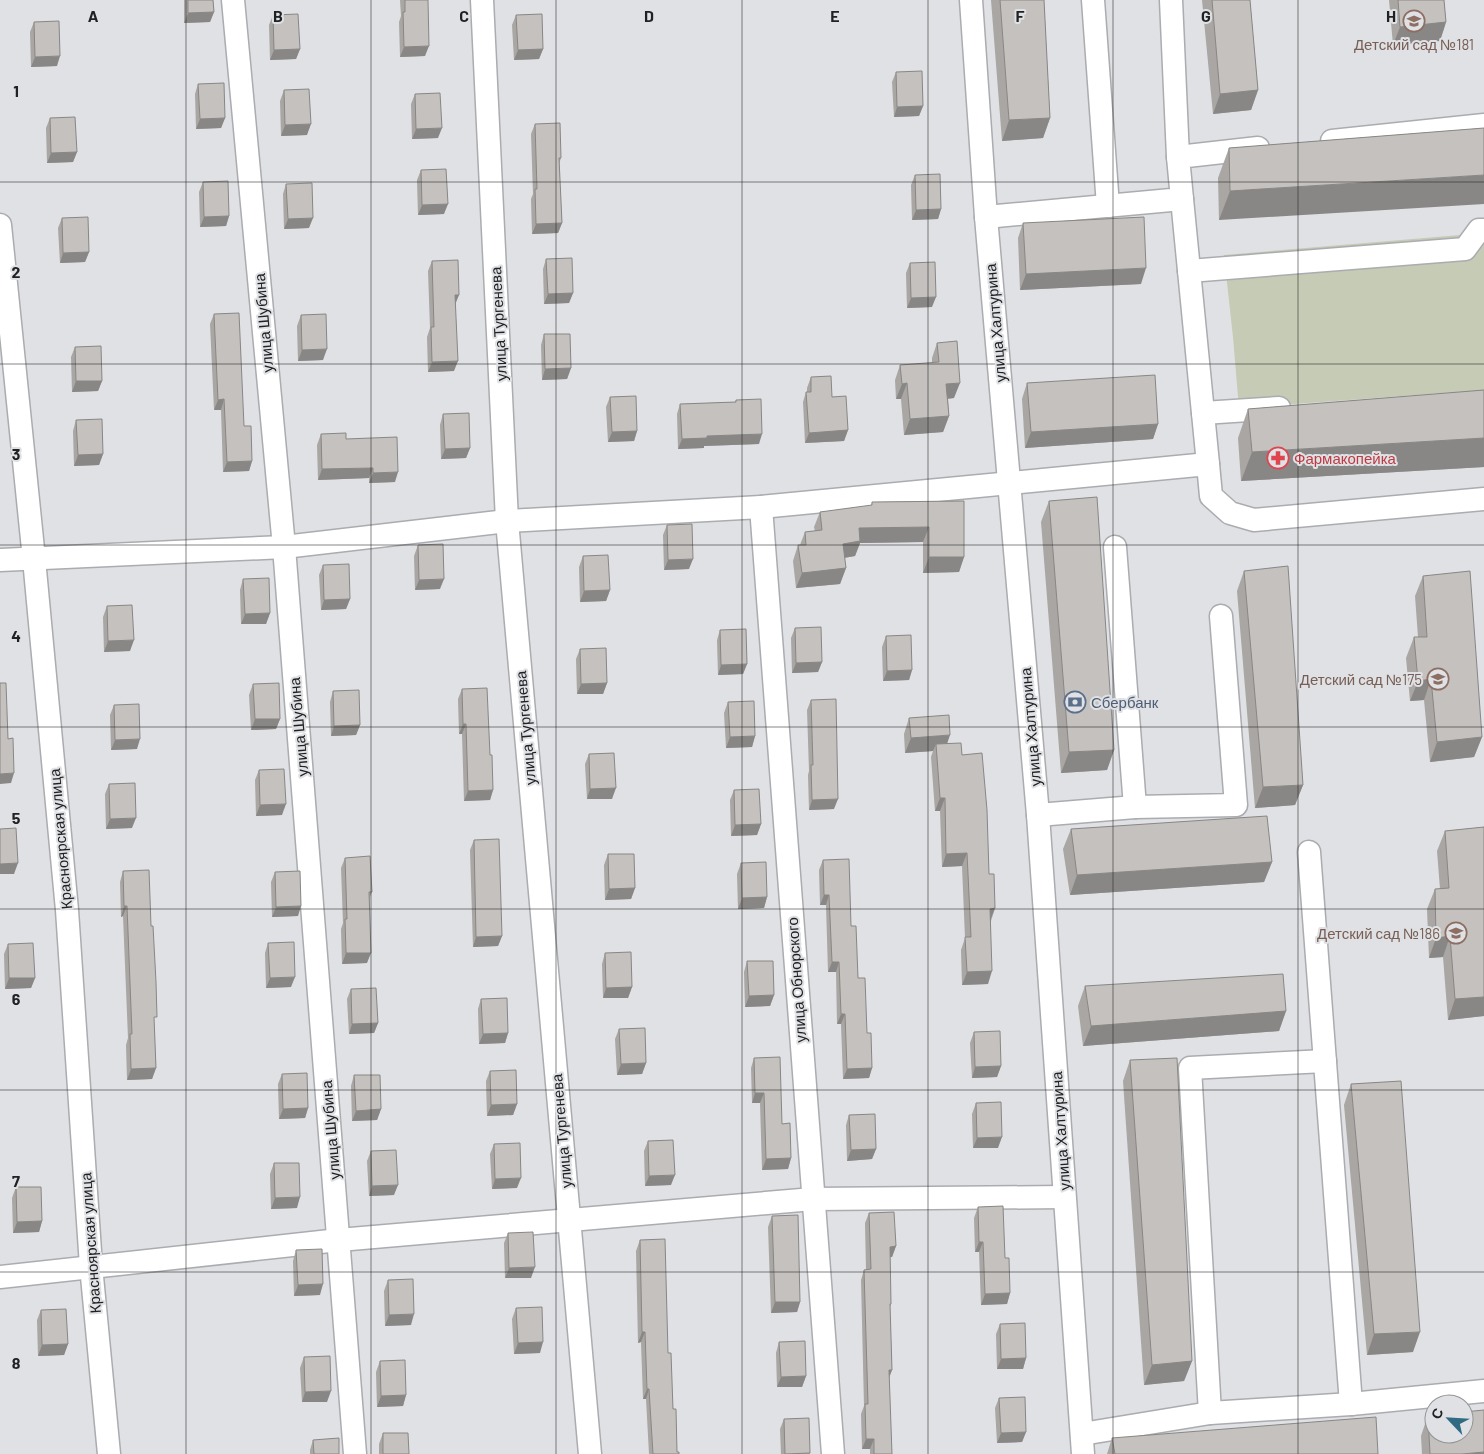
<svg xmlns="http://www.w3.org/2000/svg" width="1484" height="1454" font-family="Barlow,sans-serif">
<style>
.green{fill:#c5cbb4}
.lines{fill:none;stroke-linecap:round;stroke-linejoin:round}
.minor-casing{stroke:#aaacaf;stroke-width:25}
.minor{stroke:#fff;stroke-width:22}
.wall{fill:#a9a6a3}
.shaded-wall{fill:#898785}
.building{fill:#c4c1be;stroke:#898785}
.grid{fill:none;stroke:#202122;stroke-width:1;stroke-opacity:0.55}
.labels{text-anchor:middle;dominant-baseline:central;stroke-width:4;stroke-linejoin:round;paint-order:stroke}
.education-label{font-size:15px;fill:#785e54;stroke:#dfe1e4;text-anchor:end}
.street-label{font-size:15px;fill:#202122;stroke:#dfe1e4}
.health-label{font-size:15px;fill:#be3a42;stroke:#dfe1e4;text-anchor:start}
.service-label{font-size:15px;fill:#4e5e75;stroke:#dfe1e4;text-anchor:start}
.grid-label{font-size:16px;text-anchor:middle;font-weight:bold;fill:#202122;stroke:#dfe1e4;stroke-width:4;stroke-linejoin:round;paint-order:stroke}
</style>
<rect width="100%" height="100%" fill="#dfe1e4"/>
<!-- green -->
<path class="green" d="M 1484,233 L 1484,390 L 1239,408 L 1233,337 L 1224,255 Z"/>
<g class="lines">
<!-- minor casing -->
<g class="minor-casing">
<g id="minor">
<path d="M 233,0 L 284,547 L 355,1454"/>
<path d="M 482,0 L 507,521 L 590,1454"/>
<path d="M 971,0 L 986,217 L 1038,815 L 1083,1454"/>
<path d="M 1093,0 L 1108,206"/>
<path d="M 1171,0 L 1178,157"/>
<path d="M 1332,141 L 1484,125"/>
<path d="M 1182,199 L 1208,464"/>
<path d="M 986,217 L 1182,199 L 1178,157 L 1258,148"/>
<path d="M 0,225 L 34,559 L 67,910 L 91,1266 L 109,1454"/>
<path d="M 1189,271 L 1465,249 L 1479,230 L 1484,230"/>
<path d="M 1203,413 L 1279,408"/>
<path d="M 761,507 L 833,1454"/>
<path d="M 0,560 L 284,547 L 507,521 L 761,507 L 1208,464 L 1211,496 L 1230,513 L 1254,520 L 1484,499"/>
<path d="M 1135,807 L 1236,805 L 1221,616"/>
<path d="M 1038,815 L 1135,807 L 1115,547"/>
<path d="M 1309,852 L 1351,1404"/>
<path d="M 0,1277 L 339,1240 L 813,1199 L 1064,1197"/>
<path d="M 1210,1413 L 1190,1068 L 1325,1061"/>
<path d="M 1082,1434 L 1210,1413 L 1351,1404 L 1484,1391"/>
</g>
</g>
<!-- minor -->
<use href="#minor" class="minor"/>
</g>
<!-- wall -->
<g class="wall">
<path d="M 184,0 L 213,0 L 214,12 L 210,22 L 184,23 Z"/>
<path d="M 400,0 L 428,0 L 425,56 L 400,57 L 399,22 L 401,16 Z"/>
<path d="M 991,0 L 1044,0 L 1050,118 L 1043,138 L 1002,141 Z"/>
<path d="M 1202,0 L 1250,0 L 1258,90 L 1251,110 L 1213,114 Z"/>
<path d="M 1389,0 L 1444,0 L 1446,22 L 1440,41 L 1393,45 Z"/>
<path d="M 273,15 L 300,49 L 296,59 L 270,60 L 269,25 Z"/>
<path d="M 516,15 L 543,49 L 539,59 L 514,60 L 512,25 Z"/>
<path d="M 34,22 L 57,66 L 31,67 L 30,32 Z"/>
<path d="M 896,72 L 923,106 L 919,116 L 894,117 L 892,82 Z"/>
<path d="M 198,84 L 225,118 L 221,128 L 196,129 L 195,94 Z"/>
<path d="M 284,90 L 307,135 L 281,136 L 280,101 Z"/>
<path d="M 415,94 L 438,138 L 412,139 L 411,104 Z"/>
<path d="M 50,118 L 77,152 L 73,162 L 47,163 L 46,128 Z"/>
<path d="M 535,124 L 561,158 L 559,164 L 562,223 L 558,233 L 532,234 L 531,199 L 533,194 L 531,134 Z"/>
<path d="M 1484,128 L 1219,220 L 1218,178 L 1229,148 Z"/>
<path d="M 421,170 L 444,214 L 418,215 L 417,180 Z"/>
<path d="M 915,175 L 941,209 L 938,219 L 912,220 L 911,185 Z"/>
<path d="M 203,182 L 229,216 L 226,226 L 200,227 L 199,192 Z"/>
<path d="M 286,184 L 309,228 L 284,229 L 283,194 Z"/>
<path d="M 62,218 L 89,252 L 85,262 L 60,263 L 58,228 Z"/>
<path d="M 1023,223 L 1141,284 L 1020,290 L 1018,238 Z"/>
<path d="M 546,259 L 573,293 L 569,303 L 544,304 L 543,269 Z"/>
<path d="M 432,261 L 455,304 L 454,371 L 428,372 L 427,337 L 430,328 L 428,271 Z"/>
<path d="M 910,263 L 932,307 L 907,308 L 906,273 Z"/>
<path d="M 214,314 L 252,461 L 249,471 L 223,472 L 221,410 L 214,410 L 210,324 Z"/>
<path d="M 301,315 L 323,360 L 298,361 L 297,326 Z"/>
<path d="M 544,334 L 571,368 L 567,379 L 542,380 L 541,345 Z"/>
<path d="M 937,343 L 954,398 L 948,399 L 949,416 L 943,432 L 904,435 L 901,399 L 896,399 L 895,380 L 900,365 L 932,363 L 932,358 Z"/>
<path d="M 75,347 L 102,381 L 98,391 L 72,392 L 71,357 Z"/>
<path d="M 811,377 L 832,397 L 848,430 L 844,441 L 805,443 L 803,402 L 806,392 L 807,392 L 807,388 Z"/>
<path d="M 1027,383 L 1158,424 L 1153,439 L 1025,448 L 1022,399 Z"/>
<path d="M 1484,390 L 1484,467 L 1241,481 L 1238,438 L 1248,409 Z"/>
<path d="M 610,397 L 637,431 L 634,441 L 608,442 L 606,407 Z"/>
<path d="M 736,400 L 759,444 L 704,446 L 704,448 L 678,449 L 677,414 L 680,404 L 735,402 Z"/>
<path d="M 443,414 L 470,448 L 466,458 L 441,459 L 440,425 Z"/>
<path d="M 76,420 L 103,454 L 99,465 L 74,466 L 73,431 Z"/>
<path d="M 321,434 L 346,439 L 395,482 L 369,483 L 369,478 L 318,480 L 317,445 Z"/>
<path d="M 964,501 L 964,557 L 959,572 L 923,573 L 923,542 L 860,543 L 855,556 L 844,558 L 846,568 L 840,584 L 796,588 L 793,561 L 798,545 L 800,545 L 805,532 L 815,531 L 814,527 L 820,512 L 871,506 L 872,502 Z"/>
<path d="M 1049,501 L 1114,750 L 1107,770 L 1061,773 L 1041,522 Z"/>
<path d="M 667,525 L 689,569 L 664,570 L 663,535 Z"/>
<path d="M 418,545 L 440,589 L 415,590 L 414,556 Z"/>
<path d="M 583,556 L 610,590 L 606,601 L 580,602 L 579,567 Z"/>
<path d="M 323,565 L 350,599 L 346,609 L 321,610 L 319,575 Z"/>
<path d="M 1244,571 L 1303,785 L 1295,805 L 1255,808 L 1237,591 Z"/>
<path d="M 1423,576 L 1482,737 L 1474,757 L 1430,762 L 1424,700 L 1410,701 L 1406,658 L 1414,637 L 1418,637 L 1415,596 Z"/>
<path d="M 243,579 L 270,613 L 266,624 L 241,624 L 240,590 Z"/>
<path d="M 107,606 L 130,651 L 104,652 L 103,617 Z"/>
<path d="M 795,628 L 822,662 L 818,672 L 792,673 L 791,638 Z"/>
<path d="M 720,630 L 747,664 L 743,674 L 718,675 L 717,640 Z"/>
<path d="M 886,636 L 912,670 L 909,680 L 883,681 L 882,647 Z"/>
<path d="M 580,649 L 607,683 L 603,694 L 577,694 L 576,659 Z"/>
<path d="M 253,684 L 280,719 L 276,729 L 251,730 L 249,695 Z"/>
<path d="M 462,689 L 490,755 L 493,790 L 490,800 L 464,801 L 462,734 L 459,734 L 458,699 Z"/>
<path d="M 333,691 L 360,725 L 356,735 L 331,736 L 330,702 Z"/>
<path d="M 811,700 L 834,809 L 809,810 L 808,775 L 809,771 L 807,710 Z"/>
<path d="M 728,702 L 755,736 L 752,747 L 726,748 L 724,713 Z"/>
<path d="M 114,705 L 137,749 L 111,750 L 110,715 Z"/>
<path d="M 909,718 L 947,743 L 962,755 L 989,874 L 995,908 L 991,921 L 988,984 L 962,985 L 961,950 L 965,938 L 962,866 L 942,867 L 940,811 L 935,811 L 931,757 L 933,751 L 905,753 L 904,734 Z"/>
<path d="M 589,754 L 612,799 L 587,799 L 585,764 Z"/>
<path d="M 259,770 L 282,815 L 256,816 L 255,780 Z"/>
<path d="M 109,784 L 132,828 L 106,829 L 105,794 Z"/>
<path d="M 734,790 L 761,824 L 757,835 L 731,836 L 730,800 Z"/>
<path d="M 1484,827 L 1484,1016 L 1448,1020 L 1443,957 L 1429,958 L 1427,909 L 1435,889 L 1440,889 L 1437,851 L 1445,831 Z"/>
<path d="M 1071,829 L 1272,862 L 1264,882 L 1070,895 L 1063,849 Z"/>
<path d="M 474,840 L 502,936 L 498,946 L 473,947 L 470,850 Z"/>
<path d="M 608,854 L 635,888 L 631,899 L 605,900 L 604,865 Z"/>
<path d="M 345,858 L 372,892 L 370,897 L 367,963 L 342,964 L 341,929 L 343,923 L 341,868 Z"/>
<path d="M 823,860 L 851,926 L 858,978 L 872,1068 L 869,1078 L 843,1079 L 841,1024 L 837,1024 L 836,972 L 828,972 L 826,905 L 820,905 L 819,870 Z"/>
<path d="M 741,863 L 767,897 L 764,908 L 738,909 L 737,874 Z"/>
<path d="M 123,871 L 154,1023 L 156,1068 L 152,1079 L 127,1080 L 126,1045 L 128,1038 L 123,916 L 121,917 L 120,882 Z"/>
<path d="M 275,872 L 298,916 L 272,917 L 271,882 Z"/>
<path d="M 268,943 L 291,987 L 266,988 L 265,953 Z"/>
<path d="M 8,944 L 35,978 L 31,988 L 5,989 L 4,954 Z"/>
<path d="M 605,953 L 632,987 L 628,998 L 603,998 L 602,964 Z"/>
<path d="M 747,961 L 774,995 L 770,1006 L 745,1007 L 744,972 Z"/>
<path d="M 1085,986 L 1286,1011 L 1279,1031 L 1083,1046 L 1078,1006 Z"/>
<path d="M 351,989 L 378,1023 L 374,1033 L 349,1034 L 347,999 Z"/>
<path d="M 481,999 L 508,1033 L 505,1043 L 479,1044 L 478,1009 Z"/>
<path d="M 619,1029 L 646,1063 L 642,1074 L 617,1075 L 615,1039 Z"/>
<path d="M 974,1032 L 1001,1066 L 997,1077 L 972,1078 L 970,1043 Z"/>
<path d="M 754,1058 L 782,1124 L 791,1158 L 788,1169 L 762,1170 L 760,1103 L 752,1103 L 751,1068 Z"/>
<path d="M 1130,1060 L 1192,1361 L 1184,1381 L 1144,1385 L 1123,1081 Z"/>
<path d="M 490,1071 L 517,1104 L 513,1115 L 487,1116 L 486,1081 Z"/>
<path d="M 282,1074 L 308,1108 L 305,1118 L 279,1119 L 278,1084 Z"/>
<path d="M 354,1075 L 381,1109 L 377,1120 L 352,1121 L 351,1086 Z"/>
<path d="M 1351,1084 L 1413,1352 L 1367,1355 L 1344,1105 Z"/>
<path d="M 976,1103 L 998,1148 L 973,1148 L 972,1114 Z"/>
<path d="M 849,1115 L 876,1149 L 872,1159 L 847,1161 L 846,1125 Z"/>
<path d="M 648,1141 L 671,1185 L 645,1186 L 644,1151 Z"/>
<path d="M 494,1144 L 517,1188 L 492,1189 L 490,1154 Z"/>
<path d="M 371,1151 L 394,1195 L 369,1196 L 367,1161 Z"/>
<path d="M 274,1163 L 297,1208 L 271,1209 L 270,1174 Z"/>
<path d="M 16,1187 L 42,1221 L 39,1232 L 13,1233 L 12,1198 Z"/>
<path d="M 978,1207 L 1010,1293 L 1007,1304 L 981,1305 L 979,1252 L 975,1252 L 974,1218 Z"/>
<path d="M 869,1213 L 896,1246 L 892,1257 L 890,1257 L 891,1304 L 890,1307 L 892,1370 L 889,1378 L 892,1454 L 870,1454 L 870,1449 L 862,1449 L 861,1414 L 864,1406 L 861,1280 L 864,1270 L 866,1270 L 865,1223 Z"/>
<path d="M 772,1216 L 800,1302 L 797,1312 L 771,1313 L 768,1227 Z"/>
<path d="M 508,1233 L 531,1278 L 505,1278 L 504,1243 Z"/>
<path d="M 640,1240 L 668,1353 L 677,1452 L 679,1454 L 649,1454 L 646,1399 L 643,1399 L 641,1342 L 638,1343 L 636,1251 Z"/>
<path d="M 296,1250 L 320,1295 L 294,1296 L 293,1261 Z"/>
<path d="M 388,1280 L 411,1325 L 385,1326 L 384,1291 Z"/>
<path d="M 516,1308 L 540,1353 L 514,1354 L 512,1319 Z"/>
<path d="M 41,1310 L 68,1344 L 64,1355 L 38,1356 L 37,1320 Z"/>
<path d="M 1000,1324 L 1026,1358 L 1023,1369 L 997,1369 L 996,1334 Z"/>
<path d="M 779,1342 L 806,1376 L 802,1387 L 777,1387 L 776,1353 Z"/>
<path d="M 304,1357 L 327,1402 L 302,1402 L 300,1368 Z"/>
<path d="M 380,1361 L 406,1395 L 403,1406 L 377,1407 L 376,1372 Z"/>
<path d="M 999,1398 L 1026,1432 L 1022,1442 L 997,1443 L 995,1408 Z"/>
<path d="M 1428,1415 L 1484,1454 L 1422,1454 L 1421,1436 Z"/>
<path d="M 784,1419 L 810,1453 L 810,1454 L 781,1454 L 780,1429 Z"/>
<path d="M 383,1433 L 409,1454 L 379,1454 L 379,1444 Z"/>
<path d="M 1112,1438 L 1378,1454 L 1107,1454 Z"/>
<path d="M 313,1440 L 339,1454 L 310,1454 L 310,1450 Z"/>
</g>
<!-- shaded-wall -->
<g class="shaded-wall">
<path d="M 214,12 L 210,22 L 184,23 L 188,13 Z"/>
<path d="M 1446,22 L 1440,41 L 1393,45 L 1400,27 Z"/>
<path d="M 429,46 L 425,56 L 400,57 L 404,47 Z"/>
<path d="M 300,49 L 296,59 L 270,60 L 274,50 Z"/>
<path d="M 543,49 L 539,59 L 514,60 L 518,50 Z"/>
<path d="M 60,56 L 57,66 L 31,67 L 35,57 Z"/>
<path d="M 1258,90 L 1251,110 L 1213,114 L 1220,94 Z"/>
<path d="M 923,106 L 919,116 L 894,117 L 897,107 Z"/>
<path d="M 225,118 L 221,128 L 196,129 L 200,119 Z"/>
<path d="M 1050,118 L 1043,138 L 1002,141 L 1009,120 Z"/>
<path d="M 311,124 L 307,135 L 281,136 L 285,125 Z"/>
<path d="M 442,128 L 438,138 L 412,139 L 416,129 Z"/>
<path d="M 77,152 L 73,162 L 47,163 L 51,153 Z"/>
<path d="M 1484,175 L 1484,204 L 1219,220 L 1230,191 Z"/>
<path d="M 448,204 L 444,214 L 418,215 L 422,205 Z"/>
<path d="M 941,209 L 938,219 L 912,220 L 916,210 Z"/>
<path d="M 229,216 L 226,226 L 200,227 L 204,217 Z"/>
<path d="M 313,218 L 309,228 L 284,229 L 288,219 Z"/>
<path d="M 562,223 L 558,233 L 532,234 L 536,224 Z"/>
<path d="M 89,252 L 85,262 L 60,263 L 63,253 Z"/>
<path d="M 1146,268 L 1141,284 L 1020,290 L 1026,274 Z"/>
<path d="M 573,293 L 569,303 L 544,304 L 548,294 Z"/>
<path d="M 455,295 L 459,295 L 455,305 Z"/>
<path d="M 936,297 L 932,307 L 907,308 L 911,298 Z"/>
<path d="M 327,349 L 323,360 L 298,361 L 302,350 Z"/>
<path d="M 458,361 L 454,371 L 428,372 L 432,362 Z"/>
<path d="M 571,368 L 567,379 L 542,380 L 545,369 Z"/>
<path d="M 76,381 L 102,381 L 98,391 L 72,392 Z"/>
<path d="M 907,383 L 901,399 L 896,399 L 902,384 Z"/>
<path d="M 960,383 L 954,398 L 941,399 L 946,384 Z"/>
<path d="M 224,399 L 221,410 L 214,410 L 218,400 Z"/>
<path d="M 949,416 L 943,432 L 904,435 L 910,419 Z"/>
<path d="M 1158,424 L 1153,439 L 1025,448 L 1031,432 Z"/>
<path d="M 848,430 L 844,441 L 805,443 L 809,433 Z"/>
<path d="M 637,431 L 634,441 L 608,442 L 612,432 Z"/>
<path d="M 762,434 L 759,444 L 704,446 L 704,448 L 678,449 L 682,439 L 707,436 Z"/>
<path d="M 1484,438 L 1484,467 L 1241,481 L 1252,452 Z"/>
<path d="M 470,448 L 466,458 L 441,459 L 445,449 Z"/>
<path d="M 103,454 L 99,465 L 74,466 L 78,455 Z"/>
<path d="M 252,461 L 249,471 L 223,472 L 227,462 Z"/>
<path d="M 373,468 L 369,478 L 318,480 L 322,469 Z"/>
<path d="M 398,472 L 395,482 L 369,483 L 373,473 Z"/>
<path d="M 929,527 L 923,542 L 860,543 L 855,556 L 837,559 L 843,544 L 859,528 Z"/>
<path d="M 929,557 L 964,557 L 959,572 L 923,573 Z"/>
<path d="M 693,559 L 689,569 L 664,570 L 668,560 Z"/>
<path d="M 846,568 L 840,584 L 796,588 L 802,573 Z"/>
<path d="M 444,579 L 440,589 L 415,590 L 419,580 Z"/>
<path d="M 610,590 L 606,601 L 580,602 L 584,591 Z"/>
<path d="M 350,599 L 346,609 L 321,610 L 324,600 Z"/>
<path d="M 270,613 L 266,624 L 241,624 L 245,614 Z"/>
<path d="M 134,640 L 130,651 L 104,652 L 108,641 Z"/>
<path d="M 822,662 L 818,672 L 792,673 L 796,663 Z"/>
<path d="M 747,664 L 743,674 L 718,675 L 721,665 Z"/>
<path d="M 912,670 L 909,680 L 883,681 L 887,671 Z"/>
<path d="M 1431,679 L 1424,700 L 1410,701 L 1418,681 Z"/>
<path d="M 607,683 L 603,694 L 577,694 L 581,684 Z"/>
<path d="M 255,719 L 280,719 L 276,729 L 251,730 Z"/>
<path d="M 463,724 L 466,724 L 462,734 L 459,734 Z"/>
<path d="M 360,725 L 356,735 L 331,736 L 334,726 Z"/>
<path d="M 950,735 L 945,750 L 936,744 L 933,751 L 905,753 L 911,738 Z"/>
<path d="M 755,736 L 752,747 L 726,748 L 730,737 Z"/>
<path d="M 1482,737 L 1474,757 L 1430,762 L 1437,742 Z"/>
<path d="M 140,739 L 137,749 L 111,750 L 115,740 Z"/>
<path d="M 1114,750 L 1107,770 L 1061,773 L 1069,752 Z"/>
<path d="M 14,773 L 11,783 L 0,784 L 0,774 Z"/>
<path d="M 1303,785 L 1295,805 L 1255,808 L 1263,787 Z"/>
<path d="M 616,788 L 612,799 L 587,799 L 590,789 Z"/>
<path d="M 493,790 L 490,800 L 464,801 L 468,791 Z"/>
<path d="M 940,798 L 945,798 L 940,811 L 935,811 Z"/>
<path d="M 838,799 L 834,809 L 809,810 L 812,800 Z"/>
<path d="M 286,804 L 282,815 L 256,816 L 260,805 Z"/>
<path d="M 136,818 L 132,828 L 106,829 L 110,819 Z"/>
<path d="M 761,824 L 757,835 L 731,836 L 735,825 Z"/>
<path d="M 967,853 L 962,866 L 942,867 L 946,854 Z"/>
<path d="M 1272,862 L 1264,882 L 1070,895 L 1077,875 Z"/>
<path d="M 18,863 L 14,874 L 0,874 L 0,864 Z"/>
<path d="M 635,888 L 631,899 L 605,900 L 609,889 Z"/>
<path d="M 824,895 L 829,895 L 826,905 L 820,905 Z"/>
<path d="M 767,897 L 764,908 L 738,909 L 742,898 Z"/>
<path d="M 124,906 L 127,906 L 123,916 L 121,917 Z"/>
<path d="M 301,906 L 298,916 L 272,917 L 276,907 Z"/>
<path d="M 995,908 L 990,921 L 990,909 Z"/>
<path d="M 502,936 L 498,946 L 473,947 L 476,937 Z"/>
<path d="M 1450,936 L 1443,957 L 1429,958 L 1436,938 Z"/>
<path d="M 346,953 L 371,953 L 367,963 L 342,964 Z"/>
<path d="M 832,962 L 839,962 L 836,972 L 828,972 Z"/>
<path d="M 992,971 L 988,984 L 962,985 L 967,972 Z"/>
<path d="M 295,977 L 291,987 L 266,988 L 270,978 Z"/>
<path d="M 9,978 L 35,978 L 31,988 L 5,989 Z"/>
<path d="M 632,987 L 628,998 L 603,998 L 606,988 Z"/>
<path d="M 774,995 L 770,1006 L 745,1007 L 749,996 Z"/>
<path d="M 1484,997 L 1484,1016 L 1448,1020 L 1455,999 Z"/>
<path d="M 1286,1011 L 1279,1031 L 1083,1046 L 1091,1026 Z"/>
<path d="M 841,1014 L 845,1014 L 841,1024 L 837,1024 Z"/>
<path d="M 378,1023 L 374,1033 L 349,1034 L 352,1024 Z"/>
<path d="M 508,1033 L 505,1043 L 479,1044 L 483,1034 Z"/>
<path d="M 646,1063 L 642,1074 L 617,1075 L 621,1064 Z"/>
<path d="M 1001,1066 L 997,1077 L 972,1078 L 975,1067 Z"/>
<path d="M 156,1068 L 152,1079 L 127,1080 L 131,1069 Z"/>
<path d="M 872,1068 L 869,1078 L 843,1079 L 847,1069 Z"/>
<path d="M 755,1093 L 764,1093 L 760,1103 L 752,1103 Z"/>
<path d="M 517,1104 L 513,1115 L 487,1116 L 491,1105 Z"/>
<path d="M 308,1108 L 305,1118 L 279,1119 L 283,1109 Z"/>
<path d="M 381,1109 L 377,1120 L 352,1121 L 356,1111 Z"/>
<path d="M 1002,1137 L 998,1148 L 973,1148 L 977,1138 Z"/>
<path d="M 876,1149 L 872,1159 L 847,1161 L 851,1150 Z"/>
<path d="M 791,1158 L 788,1169 L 762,1170 L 766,1159 Z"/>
<path d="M 675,1175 L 671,1185 L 645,1186 L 649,1176 Z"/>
<path d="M 521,1178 L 517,1188 L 492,1189 L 495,1179 Z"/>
<path d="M 398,1185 L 394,1195 L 369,1196 L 372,1186 Z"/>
<path d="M 300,1197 L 297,1208 L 271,1209 L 275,1198 Z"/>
<path d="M 42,1221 L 39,1232 L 13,1233 L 17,1222 Z"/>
<path d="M 979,1242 L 983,1242 L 979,1252 L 975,1252 Z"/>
<path d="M 896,1246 L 892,1257 L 886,1257 L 890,1247 Z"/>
<path d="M 535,1267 L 531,1278 L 505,1278 L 509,1268 Z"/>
<path d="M 323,1284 L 320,1295 L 294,1296 L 298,1285 Z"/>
<path d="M 1010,1293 L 1007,1304 L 981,1305 L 985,1294 Z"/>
<path d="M 775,1302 L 800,1302 L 797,1312 L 771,1313 Z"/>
<path d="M 414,1314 L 411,1325 L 385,1326 L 389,1315 Z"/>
<path d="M 642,1332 L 645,1332 L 641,1342 L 638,1343 Z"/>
<path d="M 1420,1332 L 1413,1352 L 1367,1355 L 1374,1334 Z"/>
<path d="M 543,1342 L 540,1353 L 514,1354 L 518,1343 Z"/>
<path d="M 68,1344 L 64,1355 L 38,1356 L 42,1345 Z"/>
<path d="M 1026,1358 L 1023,1369 L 997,1369 L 1001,1359 Z"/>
<path d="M 1192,1361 L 1184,1381 L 1144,1385 L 1152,1365 Z"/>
<path d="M 889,1370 L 892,1370 L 888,1380 Z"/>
<path d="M 806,1376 L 802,1387 L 777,1387 L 781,1377 Z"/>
<path d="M 647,1389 L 649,1389 L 646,1399 L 643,1399 Z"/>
<path d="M 331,1391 L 327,1402 L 302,1402 L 305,1392 Z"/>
<path d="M 406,1395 L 403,1406 L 377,1407 L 381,1396 Z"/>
<path d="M 1026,1432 L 1022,1442 L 997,1443 L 1001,1433 Z"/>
<path d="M 866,1439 L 874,1439 L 870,1449 L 862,1449 Z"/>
<path d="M 1484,1452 L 1484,1454 L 1462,1454 Z"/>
</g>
<!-- building -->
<g class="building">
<path d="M 188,0 L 213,0 L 214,12 L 188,13 Z"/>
<path d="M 405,0 L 428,0 L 429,46 L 404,47 L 403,12 L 405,12 Z"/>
<path d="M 1000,0 L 1044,0 L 1050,118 L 1009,120 Z"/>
<path d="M 1212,0 L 1250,0 L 1258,90 L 1220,94 Z"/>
<path d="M 1398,0 L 1444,0 L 1446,22 L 1400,27 Z"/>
<path d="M 298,14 L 300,49 L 274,50 L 273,15 Z"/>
<path d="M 542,14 L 543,49 L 518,50 L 516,15 Z"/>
<path d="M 59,21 L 60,56 L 35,57 L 34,22 Z"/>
<path d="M 922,71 L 923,106 L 897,107 L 896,72 Z"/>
<path d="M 224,83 L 225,118 L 200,119 L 198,84 Z"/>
<path d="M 309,89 L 311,124 L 285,125 L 284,90 Z"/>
<path d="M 440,93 L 442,128 L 416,129 L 415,94 Z"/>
<path d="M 75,117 L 77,152 L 51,153 L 50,118 Z"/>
<path d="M 560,123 L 561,158 L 559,158 L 562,223 L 536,224 L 535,189 L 537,189 L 535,124 Z"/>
<path d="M 1484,128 L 1484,175 L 1230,191 L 1229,148 Z"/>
<path d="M 446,169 L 448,204 L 422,205 L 421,170 Z"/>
<path d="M 940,174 L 941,209 L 916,210 L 915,175 Z"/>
<path d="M 228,181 L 229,216 L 204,217 L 203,182 Z"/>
<path d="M 312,183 L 313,218 L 288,219 L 286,184 Z"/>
<path d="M 88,217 L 89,252 L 63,253 L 62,218 Z"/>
<path d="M 1144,217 L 1146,268 L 1026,274 L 1023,223 Z"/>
<path d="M 572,258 L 573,293 L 548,294 L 546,259 Z"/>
<path d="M 458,260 L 459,295 L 455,295 L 458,361 L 432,362 L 431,327 L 434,327 L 432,261 Z"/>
<path d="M 935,262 L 936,297 L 911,298 L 910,263 Z"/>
<path d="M 239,313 L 244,426 L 251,426 L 252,461 L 227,462 L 224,399 L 218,400 L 214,314 Z"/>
<path d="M 326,314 L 327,349 L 302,350 L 301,315 Z"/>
<path d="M 544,334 L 570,334 L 571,368 L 545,369 Z"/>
<path d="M 957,341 L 960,383 L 946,384 L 949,416 L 910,419 L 907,383 L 902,384 L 900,365 L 939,362 L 937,343 Z"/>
<path d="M 101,346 L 102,381 L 76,381 L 75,347 Z"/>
<path d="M 1155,375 L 1158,424 L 1031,432 L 1027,383 Z"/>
<path d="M 831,376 L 832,397 L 846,396 L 848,430 L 809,433 L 806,392 L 811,392 L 811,377 Z"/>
<path d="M 1484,390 L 1484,438 L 1252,452 L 1248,409 Z"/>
<path d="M 636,396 L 637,431 L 612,432 L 610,397 Z"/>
<path d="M 761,399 L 762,434 L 707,436 L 707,438 L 682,439 L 680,404 L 736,402 L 736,400 Z"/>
<path d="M 469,413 L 470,448 L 445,449 L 443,414 Z"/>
<path d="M 102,419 L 103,454 L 78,455 L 76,420 Z"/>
<path d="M 346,433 L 346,439 L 397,437 L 398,472 L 373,473 L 373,468 L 322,469 L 321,434 Z"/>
<path d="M 1097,497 L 1114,750 L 1069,752 L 1049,501 Z"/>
<path d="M 964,501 L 964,557 L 929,557 L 929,527 L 859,528 L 860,541 L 843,544 L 846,568 L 802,573 L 798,545 L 806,545 L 805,532 L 822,530 L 820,512 L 872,505 L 872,502 Z"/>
<path d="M 692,524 L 693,559 L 668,560 L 667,525 Z"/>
<path d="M 443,544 L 444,579 L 419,580 L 418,545 Z"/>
<path d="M 608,555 L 610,590 L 584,591 L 583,556 Z"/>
<path d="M 349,564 L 350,599 L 324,600 L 323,565 Z"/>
<path d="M 1288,566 L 1303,785 L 1263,787 L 1244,571 Z"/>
<path d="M 1470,571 L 1482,737 L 1437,742 L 1431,679 L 1418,681 L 1414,637 L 1427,637 L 1423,576 Z"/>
<path d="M 269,578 L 270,613 L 245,614 L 243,579 Z"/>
<path d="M 132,605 L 134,640 L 108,641 L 107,606 Z"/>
<path d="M 821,627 L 822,662 L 796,663 L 795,628 Z"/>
<path d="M 746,629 L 747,664 L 721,665 L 720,630 Z"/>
<path d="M 911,635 L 912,670 L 887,671 L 886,636 Z"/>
<path d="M 606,648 L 607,683 L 581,684 L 580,649 Z"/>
<path d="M 0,683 L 6,683 L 8,739 L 13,738 L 14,773 L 0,774 Z"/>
<path d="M 279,683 L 280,719 L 255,719 L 253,684 Z"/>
<path d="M 487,688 L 490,755 L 492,755 L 493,790 L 468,791 L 466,724 L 463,724 L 462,689 Z"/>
<path d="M 359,690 L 360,725 L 334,726 L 333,691 Z"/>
<path d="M 836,699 L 838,799 L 812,800 L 811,765 L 813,765 L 811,700 Z"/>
<path d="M 754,701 L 755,736 L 730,737 L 728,702 Z"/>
<path d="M 139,704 L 140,739 L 115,740 L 114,705 Z"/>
<path d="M 949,715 L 950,735 L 911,738 L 909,718 Z"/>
<path d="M 961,743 L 962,755 L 982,753 L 987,810 L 989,874 L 994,874 L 995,908 L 990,909 L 992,971 L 967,972 L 965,937 L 971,937 L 967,853 L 946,854 L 945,798 L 940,798 L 936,744 Z"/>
<path d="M 614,753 L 616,788 L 590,789 L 589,754 Z"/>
<path d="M 284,769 L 286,804 L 260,805 L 259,770 Z"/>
<path d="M 135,783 L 136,818 L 110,819 L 109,784 Z"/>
<path d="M 759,789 L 761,824 L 735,825 L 734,790 Z"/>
<path d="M 1267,816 L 1272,862 L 1077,875 L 1071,829 Z"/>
<path d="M 1484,827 L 1484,997 L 1455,999 L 1450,936 L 1436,938 L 1435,889 L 1449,888 L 1445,831 Z"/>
<path d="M 16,828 L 18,863 L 0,864 L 0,829 Z"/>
<path d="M 499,839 L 502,936 L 476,937 L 474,840 Z"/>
<path d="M 608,854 L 634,854 L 635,888 L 609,889 Z"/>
<path d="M 370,856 L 372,892 L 369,892 L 371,953 L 346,953 L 345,919 L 347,919 L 345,858 Z"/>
<path d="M 849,859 L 851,926 L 856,926 L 858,978 L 865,978 L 867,1033 L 871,1033 L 872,1068 L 847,1069 L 845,1014 L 841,1014 L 839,962 L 832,962 L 829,895 L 824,895 L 823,860 Z"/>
<path d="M 766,862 L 767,897 L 742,898 L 741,863 Z"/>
<path d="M 149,870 L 151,926 L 153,926 L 156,982 L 157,1017 L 154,1017 L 156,1068 L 131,1069 L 130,1034 L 132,1034 L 127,906 L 124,906 L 123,871 Z"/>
<path d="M 300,871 L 301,906 L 276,907 L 275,872 Z"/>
<path d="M 294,942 L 295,977 L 270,978 L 268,943 Z"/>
<path d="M 33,943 L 35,978 L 9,978 L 8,944 Z"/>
<path d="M 631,952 L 632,987 L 606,988 L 605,953 Z"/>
<path d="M 747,961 L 773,961 L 774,995 L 749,996 Z"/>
<path d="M 1283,974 L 1286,1011 L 1091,1026 L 1085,986 Z"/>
<path d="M 376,988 L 378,1023 L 352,1024 L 351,989 Z"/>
<path d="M 507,998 L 508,1033 L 483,1034 L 481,999 Z"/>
<path d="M 645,1028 L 646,1063 L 621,1064 L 619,1029 Z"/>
<path d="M 1000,1031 L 1001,1066 L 975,1067 L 974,1032 Z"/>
<path d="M 780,1057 L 782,1124 L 790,1123 L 791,1158 L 766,1159 L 764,1093 L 755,1093 L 754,1058 Z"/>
<path d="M 1177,1058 L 1192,1361 L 1152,1365 L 1130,1060 Z"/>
<path d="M 516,1070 L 517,1104 L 491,1105 L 490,1071 Z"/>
<path d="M 307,1073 L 308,1108 L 283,1109 L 282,1074 Z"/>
<path d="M 354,1075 L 380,1075 L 381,1109 L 356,1111 Z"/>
<path d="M 1401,1081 L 1420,1332 L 1374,1334 L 1351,1084 Z"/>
<path d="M 1001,1102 L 1002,1137 L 977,1138 L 976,1103 Z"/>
<path d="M 875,1114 L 876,1149 L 851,1150 L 849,1115 Z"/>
<path d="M 673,1140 L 675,1175 L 649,1176 L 648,1141 Z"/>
<path d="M 520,1143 L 521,1178 L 495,1179 L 494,1144 Z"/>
<path d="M 396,1150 L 398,1185 L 372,1186 L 371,1151 Z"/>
<path d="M 274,1163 L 299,1163 L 300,1197 L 275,1198 Z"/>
<path d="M 16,1187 L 41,1187 L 42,1221 L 17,1222 Z"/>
<path d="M 1003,1206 L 1005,1258 L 1009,1258 L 1010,1293 L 985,1294 L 983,1242 L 979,1242 L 978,1207 Z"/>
<path d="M 894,1212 L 896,1246 L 890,1247 L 891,1304 L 890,1304 L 892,1370 L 889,1370 L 892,1454 L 874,1454 L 874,1439 L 866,1439 L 865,1404 L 868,1404 L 864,1270 L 871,1269 L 869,1213 Z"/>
<path d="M 798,1215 L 800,1302 L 775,1302 L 772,1216 Z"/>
<path d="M 533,1232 L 535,1267 L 509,1268 L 508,1233 Z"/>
<path d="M 665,1239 L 668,1353 L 671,1353 L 673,1409 L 676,1409 L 677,1452 L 679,1452 L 679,1454 L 653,1454 L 649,1389 L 647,1389 L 645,1332 L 642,1332 L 640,1240 Z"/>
<path d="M 322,1249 L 323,1284 L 298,1285 L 296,1250 Z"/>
<path d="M 413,1279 L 414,1314 L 389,1315 L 388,1280 Z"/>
<path d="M 542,1307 L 543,1342 L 518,1343 L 516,1308 Z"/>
<path d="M 66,1309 L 68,1344 L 42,1345 L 41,1310 Z"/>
<path d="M 1025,1323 L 1026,1358 L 1001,1359 L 1000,1324 Z"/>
<path d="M 805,1341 L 806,1376 L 781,1377 L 779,1342 Z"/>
<path d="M 330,1356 L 331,1391 L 305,1392 L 304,1357 Z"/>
<path d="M 405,1360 L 406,1395 L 381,1396 L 380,1361 Z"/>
<path d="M 1025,1397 L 1026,1432 L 1001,1433 L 999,1398 Z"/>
<path d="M 1484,1410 L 1484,1452 L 1462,1454 L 1430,1454 L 1428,1415 L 1434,1415 L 1434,1434 L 1464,1434 L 1464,1412 Z"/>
<path d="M 1376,1417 L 1378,1454 L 1115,1454 L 1112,1438 Z"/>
<path d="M 809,1418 L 810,1453 L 785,1454 L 784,1419 Z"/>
<path d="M 383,1433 L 408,1433 L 409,1454 L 383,1454 Z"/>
<path d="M 339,1438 L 339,1454 L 314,1454 L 313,1440 Z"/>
</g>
<!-- grid -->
<path class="grid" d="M 186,0 L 186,1454M 371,0 L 371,1454M 556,0 L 556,1454M 742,0 L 742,1454M 928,0 L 928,1454M 1113,0 L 1113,1454M 1298,0 L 1298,1454M 0,182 L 1484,182M 0,364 L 1484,364M 0,545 L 1484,545M 0,727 L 1484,727M 0,909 L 1484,909M 0,1090 L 1484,1090M 0,1272 L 1484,1272"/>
<!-- icons -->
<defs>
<g id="school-ring" transform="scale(1.125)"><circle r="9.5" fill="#dfe1e4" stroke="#8d6e63" stroke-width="1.5"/><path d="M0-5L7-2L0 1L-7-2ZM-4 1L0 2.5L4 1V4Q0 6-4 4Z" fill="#8d6e63"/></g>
<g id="pharmacy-ring" transform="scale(1.125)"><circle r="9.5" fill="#dfe1e4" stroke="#e0444e" stroke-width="1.5"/><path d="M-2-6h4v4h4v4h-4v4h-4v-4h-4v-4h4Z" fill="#e0444e"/></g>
<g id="bank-ring" transform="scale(1.125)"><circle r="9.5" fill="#dfe1e4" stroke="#5c6f8a" stroke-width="1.5"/><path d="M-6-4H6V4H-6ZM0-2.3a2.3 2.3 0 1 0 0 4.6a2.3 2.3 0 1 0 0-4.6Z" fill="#5c6f8a"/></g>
</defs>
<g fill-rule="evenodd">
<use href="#school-ring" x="1414" y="21"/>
<use href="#pharmacy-ring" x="1278" y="458"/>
<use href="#school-ring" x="1438" y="679"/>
<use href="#bank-ring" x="1075" y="702"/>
<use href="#school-ring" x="1456" y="933"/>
</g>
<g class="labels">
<!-- education labels -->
<g class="education-label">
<text x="1414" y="44" text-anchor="middle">Детский сад №181</text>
<text x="1422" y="679">Детский сад №175</text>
<text x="1440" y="933">Детский сад №186</text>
</g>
<!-- street labels -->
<g class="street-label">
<text transform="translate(263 323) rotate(-95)">улица Шубина</text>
<text transform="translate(995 323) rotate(-95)">улица Халтурина</text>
<text transform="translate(498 324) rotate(-93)">улица Тургенева</text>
<text transform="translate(298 727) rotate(-95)">улица Шубина</text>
<text transform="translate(1030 727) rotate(-95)">улица Халтурина</text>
<text transform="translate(525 728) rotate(-95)">улица Тургенева</text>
<text transform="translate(60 839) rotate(-95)">Красноярская улица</text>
<text transform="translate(796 980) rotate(-94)">улица Обнорского</text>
<text transform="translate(330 1130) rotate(-95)">улица Шубина</text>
<text transform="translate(561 1131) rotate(-95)">улица Тургенева</text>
<text transform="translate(1060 1131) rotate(-94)">улица Халтурина</text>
<text transform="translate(90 1243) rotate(-94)">Красноярская улица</text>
</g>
<!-- health labels -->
<g class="health-label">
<text x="1294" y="458">Фармакопейка</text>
</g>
<!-- service labels -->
<g class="service-label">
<text x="1091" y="702">Сбербанк</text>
</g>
</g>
<g class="grid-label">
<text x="93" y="22">A</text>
<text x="278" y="22">B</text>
<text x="464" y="22">C</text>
<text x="649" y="22">D</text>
<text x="835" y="22">E</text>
<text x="1020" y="22">F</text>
<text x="1206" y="22">G</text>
<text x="1391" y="22">H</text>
<text x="16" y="97">1</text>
<text x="16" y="278">2</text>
<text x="16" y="460">3</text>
<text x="16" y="642">4</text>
<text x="16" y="824">5</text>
<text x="16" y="1005">6</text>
<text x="16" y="1187">7</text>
<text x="16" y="1369">8</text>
</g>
<!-- north arrow -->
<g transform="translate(1449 1419) rotate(295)"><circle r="24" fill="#dfe1e4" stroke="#939496"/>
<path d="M0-4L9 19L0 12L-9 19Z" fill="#306b83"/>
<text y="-8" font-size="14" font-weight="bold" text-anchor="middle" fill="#202122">С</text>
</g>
</svg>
